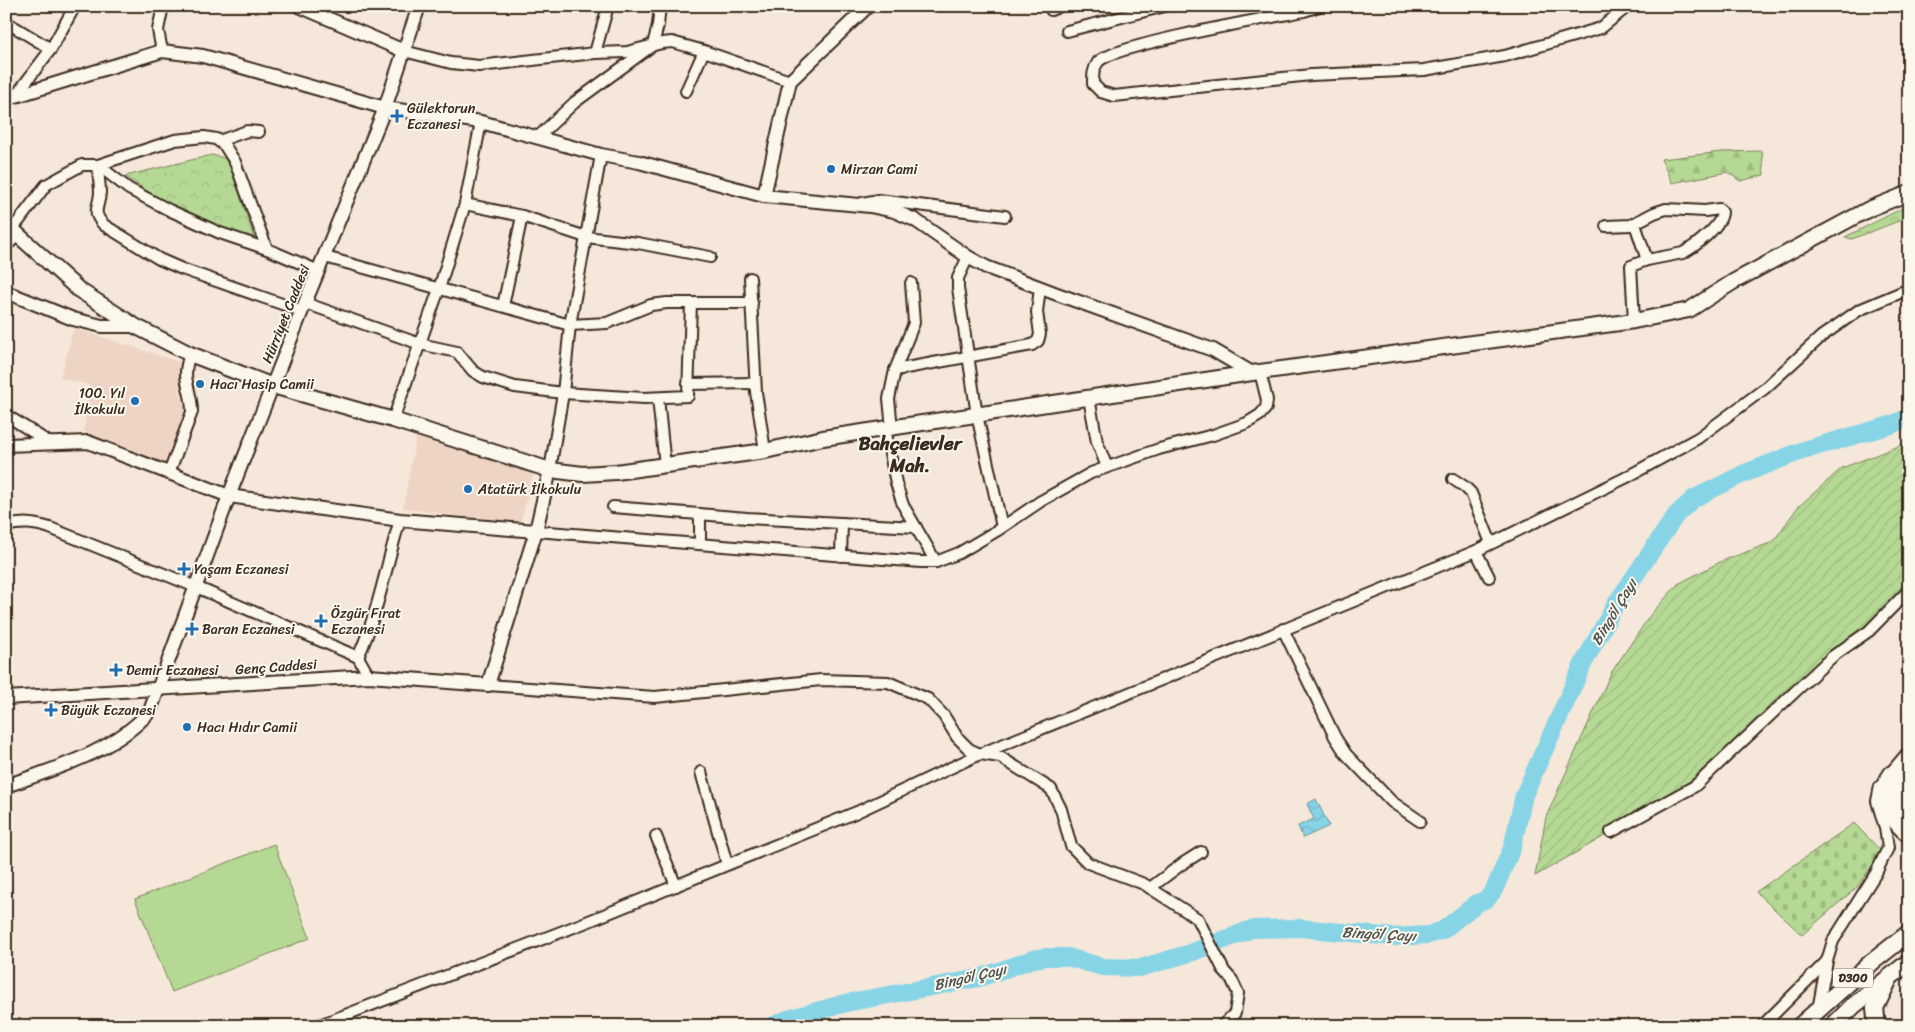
<svg xmlns="http://www.w3.org/2000/svg" width="1915" height="1032" font-family="Sriracha,sans-serif">
<style>
.built{fill:#eed4c4}
.grass{fill:#b5d994;stroke:#788259}
.forest{fill:url(#forest-firs);stroke:#788259}
.cemetery{fill:url(#cemetery-stones);stroke:#788259}
.park{fill:url(#park-crowns);stroke:#788259}
.garden{fill:url(#garden-furrows);stroke:#788259}
.water{fill:url(#water-waves);stroke:#699097}
.lines{fill:none;stroke-linecap:round;stroke-linejoin:round}
.river{stroke:#87d4e7;stroke-width:18}
.minor-casing{stroke:#3b2a1e;stroke-width:14}
.tertiary-casing{stroke:#3b2a1e;stroke-width:16}
.secondary-casing{stroke:#3b2a1e;stroke-width:18}
.trunk-casing{stroke:#3b2a1e;stroke-width:20}
.minor{stroke:#fbf7ec;stroke-width:10}
.tertiary{stroke:#fbf7ec;stroke-width:12}
.secondary{stroke:#fbf7ec;stroke-width:14}
.trunk{stroke:#fbf7ec;stroke-width:16}
.poi-dot{fill:#1f6fb2;stroke:#fbf7ec;stroke-width:2}
.labels{text-anchor:middle;dominant-baseline:central;stroke-width:4;stroke-linejoin:round;paint-order:stroke}
.shield{fill:#fbf7ec;stroke:#75685c;stroke-width:1}
.shield-label{font-size:12px;font-weight:bold;fill:#3b2a1e}
.poi-label{font-size:14px;fill:#3b2a1e;stroke:#fbf7ec;text-anchor:start}
.street-label{font-size:14px;fill:#3b2a1e;stroke:#fbf7ec}
.water-label{font-size:15px;font-style:italic;fill:#4e5450;stroke:#fbf7ec}
.district-label{font-size:19px;font-weight:bold;fill:#3b2a1e;stroke:#fbf7ec}
</style>
<defs>
<pattern id="forest-firs" width="22" height="20" patternUnits="userSpaceOnUse" patternTransform="scale(1.25)"><rect width="22" height="20" fill="#b5d994"/><path d="M5 1l3.5 6h-7zM16 11l3.5 6h-7z" fill="#9dba7f"/></pattern>
<pattern id="cemetery-stones" width="16" height="16" patternUnits="userSpaceOnUse" patternTransform="scale(1.25)"><rect width="16" height="16" fill="#b5d994"/><path d="M2 7V4a2 2 0 0 1 4 0v3zM10 15v-3a2 2 0 0 1 4 0v3z" fill="#9dba7f"/></pattern>
<pattern id="park-crowns" width="20" height="18" patternUnits="userSpaceOnUse" patternTransform="scale(1.25)"><rect width="20" height="18" fill="#b5d994"/><path d="M2 6a3 3 0 1 1 6 0M12 15a3 3 0 1 1 6 0" fill="none" stroke="#9dba7f"/></pattern>
<pattern id="garden-furrows" width="10" height="10" patternUnits="userSpaceOnUse" patternTransform="scale(1.25)"><rect width="10" height="10" fill="#b5d994"/><path d="M-1 1l2-2M0 10L10 0M9 11l2-2" fill="none" stroke="#9dba7f"/></pattern>
<pattern id="water-waves" width="16" height="10" patternUnits="userSpaceOnUse" patternTransform="scale(1.25)"><rect width="16" height="10" fill="#87d4e7"/><path d="M0 5q4-4 8 0t8 0" fill="none" stroke="#75b6c6"/></pattern>
</defs>
<rect width="100%" height="100%" fill="#f5e7da"/>
<filter id="ink" filterUnits="userSpaceOnUse"><feTurbulence type="fractalNoise" baseFrequency=".02" numOctaves="2"/><feDisplacementMap in="SourceGraphic" scale="10" xChannelSelector="R" yChannelSelector="G"/><feConvolveMatrix kernelMatrix="1 2 1 2 8 2 1 2 1" color-interpolation-filters="sRGB"/></filter>
<g filter="url(#ink)">
<!-- built -->
<g class="built">
<path d="M 74,328 L 182,363 L 179,389 L 186,412 L 164,467 L 84,432 L 89,385 L 60,378 Z"/>
<path d="M 416,437 L 534,470 L 520,525 L 403,508 Z"/>
</g>
<!-- grass -->
<path class="grass" d="M 274,844 L 310,938 L 172,992 L 135,899 Z"/>
<!-- forest -->
<path class="forest" d="M 1762,151 L 1764,175 L 1740,181 L 1728,172 L 1672,183 L 1661,159 L 1722,152 Z"/>
<!-- cemetery -->
<path class="cemetery" d="M 1854,823 L 1882,852 L 1857,887 L 1802,935 L 1756,892 Z"/>
<!-- park -->
<g class="park">
<path d="M 212,155 L 224,158 L 230,166 L 254,237 L 205,223 L 168,205 L 125,176 Z"/>
<path d="M 1909,205 L 1909,217 L 1852,239 L 1845,237 Z"/>
</g>
<!-- garden -->
<path class="garden" d="M 1909,442 L 1909,601 L 1774,707 L 1669,799 L 1535,876 L 1546,817 L 1611,673 L 1651,614 L 1678,584 L 1722,561 L 1773,542 L 1797,508 L 1842,468 Z"/>
<!-- water -->
<path class="water" d="M 1316,799 L 1329,826 L 1303,838 L 1298,826 L 1314,819 L 1307,804 Z"/>
<g class="lines">
<!-- river -->
<path class="river" d="M 772,1026 L 788,1019 L 846,1003 L 979,978 L 1033,959 L 1045,957 L 1067,957 L 1103,967 L 1140,968 L 1190,953 L 1252,929 L 1300,928 L 1394,937 L 1428,935 L 1443,930 L 1477,903 L 1487,899 L 1494,890 L 1512,848 L 1524,795 L 1584,662 L 1617,602 L 1676,515 L 1693,499 L 1743,474 L 1804,450 L 1891,425 L 1909,417"/>
<!-- minor casing -->
<g class="minor-casing">
<g id="minor">
<path d="M 1319,6 L 1304,11 C 1273,17 1113,45 1098,62 C 1093,69 1093,75 1093,84 L 1101,92 L 1114,96 L 1311,75 L 1424,70 L 1505,56 L 1601,28 L 1628,6"/>
<path d="M 1051,10 L 1060,6"/>
<path d="M 6,22 L 51,49"/>
<path d="M 1067,31 L 1165,6"/>
<path d="M 162,51 L 158,30 L 163,6"/>
<path d="M 404,51 L 451,63 L 479,66 L 595,53 L 627,52 L 662,43 L 672,42 L 704,51 L 790,81"/>
<path d="M 595,53 L 608,6"/>
<path d="M 686,91 L 704,51"/>
<path d="M 17,94 L 51,49 L 75,6"/>
<path d="M 539,136 L 575,102 L 653,45 L 658,25 L 660,6"/>
<path d="M 219,141 L 247,131 L 259,132"/>
<path d="M 98,165 C 98,174 100,184 100,193 C 99,208 91,212 104,225 L 159,259 L 182,269 L 302,311"/>
<path d="M 98,165 L 129,189 L 169,210 L 220,233 L 267,249 L 319,271"/>
<path d="M 862,203 L 879,200 L 1005,216"/>
<path d="M 465,204 L 522,216 L 586,237 L 638,243 L 710,257"/>
<path d="M 1635,224 L 1647,260"/>
<path d="M 1606,226 L 1631,225 L 1654,213 L 1666,209 L 1705,211 L 1719,209 L 1722,212 C 1722,226 1694,247 1683,253 L 1647,260 L 1631,266 L 1634,321"/>
<path d="M 12,230 L 46,185 L 82,165 L 98,165 L 175,140 L 204,137 L 216,139 L 225,146 L 235,162 L 267,249"/>
<path d="M 6,246 L 18,235"/>
<path d="M 325,257 L 570,325 L 607,323 L 651,305 L 667,303 L 752,303"/>
<path d="M 968,257 L 958,278 L 958,288 L 977,415 L 1002,527"/>
<path d="M 750,278 L 756,392 L 765,451"/>
<path d="M 305,303 L 420,344 L 457,352 L 473,371 L 483,377 L 515,387 L 563,393 L 644,398 L 688,396 L 691,303"/>
<path d="M 503,306 L 522,216"/>
<path d="M 895,370 L 1032,345 L 1038,341 L 1040,334 L 1037,312 L 1040,288"/>
<path d="M 688,384 L 755,383"/>
<path d="M 658,398 L 665,466"/>
<path d="M 1089,398 L 1097,442 L 1107,467"/>
<path d="M 6,415 L 50,443"/>
<path d="M 393,420 L 439,289 L 465,204 L 481,122"/>
<path d="M 892,428 L 889,399 L 895,370 L 914,323 L 911,283"/>
<path d="M 885,429 L 896,483 L 903,505 L 936,562"/>
<path d="M 550,470 L 563,393 L 570,325 L 601,155"/>
<path d="M 169,473 L 192,412 C 192,387 180,382 190,354"/>
<path d="M 1453,479 L 1465,487 L 1471,493 L 1491,543"/>
<path d="M 613,507 L 747,518 L 916,527"/>
<path d="M 6,526 C 22,522 34,523 50,528 L 196,587 L 358,657 L 369,676"/>
<path d="M 536,531 L 921,562 L 936,562 L 959,553 L 998,530 L 1041,501 L 1091,473 L 1159,449 L 1213,435 L 1247,423 L 1260,415 L 1266,408 L 1267,400 L 1260,372"/>
<path d="M 700,544 L 700,514"/>
<path d="M 1476,551 L 1489,577"/>
<path d="M 841,556 L 842,523"/>
<path d="M 1283,629 L 1335,737 L 1346,754 L 1392,802 L 1420,821"/>
<path d="M 358,657 C 378,614 386,565 400,520"/>
<path d="M 488,685 L 655,697 L 821,680 L 888,682 L 928,699 L 944,716 L 957,737 L 969,749 L 980,754 L 1000,757 L 1051,789 L 1061,809 L 1071,846 L 1088,863 L 1144,884 L 1198,919 L 1224,971 L 1232,980 L 1238,993 L 1235,1013 L 1222,1026"/>
<path d="M 701,772 L 727,864"/>
<path d="M 1611,832 L 1695,786 L 1833,656 L 1869,631 L 1909,590"/>
<path d="M 656,836 L 676,886"/>
<path d="M 1150,888 L 1182,864 L 1201,852"/>
<path d="M 1818,1010 L 1827,961 L 1833,941 L 1876,873 L 1888,848 L 1885,828 L 1877,801 L 1880,786"/>
<path d="M 317,1026 L 584,923 L 857,812 L 980,754 L 1476,551 L 1625,478 L 1698,438 L 1764,389 L 1822,336 L 1859,310 L 1909,289"/>
<path d="M 1762,1026 L 1827,961"/>
</g>
</g>
<!-- tertiary casing -->
<g class="tertiary-casing">
<g id="tertiary">
<path d="M 299,6 L 404,51"/>
<path d="M 6,99 L 162,51 L 203,56 L 385,108 L 481,122 L 601,155 L 639,162 L 764,196 L 870,206 L 894,211 L 915,220 L 968,257 L 986,267 L 1057,294 L 1213,350 L 1252,373"/>
<path d="M 764,196 L 790,81 L 868,6"/>
<path d="M 6,292 L 73,319 L 102,326 L 135,326"/>
<path d="M 6,445 L 88,442 L 229,496 L 400,520 L 536,531"/>
<path d="M 6,698 L 369,676 L 488,685 L 536,531 L 550,470"/>
<path d="M 6,786 C 56,768 114,752 150,711 L 229,496 L 305,303 L 385,108 L 419,6"/>
</g>
</g>
<!-- secondary casing -->
<g class="secondary-casing">
<g id="secondary">
<path d="M 6,224 L 79,290 L 135,326 L 190,354 L 273,386 L 393,420 L 550,470 L 583,474 L 616,472 L 765,451 L 823,438 L 1252,373 L 1634,321 L 1689,310 L 1733,282 L 1869,209 L 1909,193"/>
<path d="M 1892,774 L 1909,754"/>
</g>
</g>
<!-- trunk casing -->
<g class="trunk-casing">
<g id="trunk">
<path d="M 1892,774 C 1890,777 1887,781 1886,784 C 1881,803 1895,824 1909,834"/>
<path d="M 1892,774 L 1900,802 L 1909,816"/>
<path d="M 1800,1026 L 1872,962 L 1909,933"/>
<path d="M 1833,1026 L 1853,1006 L 1909,962"/>
<path d="M 1877,1026 L 1875,1008 L 1888,981"/>
</g>
</g>
<!-- minor -->
<use href="#minor" class="minor"/>
<!-- tertiary -->
<use href="#tertiary" class="tertiary"/>
<!-- secondary -->
<use href="#secondary" class="secondary"/>
<!-- trunk -->
<use href="#trunk" class="trunk"/>
</g>
</g>
<!-- markers -->
<g class="poi-dot">
<path d="M394.5 108.5h5v5h5v5h-5v5h-5v-5h-5v-5h5z"/>
<circle cx="831" cy="169" r="5"/>
<circle cx="200" cy="384" r="5"/>
<circle cx="135" cy="401" r="5"/>
<circle cx="468" cy="489" r="5"/>
<path d="M181.5 561.5h5v5h5v5h-5v5h-5v-5h-5v-5h5z"/>
<path d="M318.5 613.5h5v5h5v5h-5v5h-5v-5h-5v-5h5z"/>
<path d="M189.5 621.5h5v5h5v5h-5v5h-5v-5h-5v-5h5z"/>
<path d="M113.5 662.5h5v5h5v5h-5v5h-5v-5h-5v-5h5z"/>
<path d="M48.5 702.5h5v5h5v5h-5v5h-5v-5h-5v-5h5z"/>
<circle cx="187" cy="727" r="5"/>
</g>
<g class="labels">
<!-- shield labels -->
<rect class="shield" x="1833" y="968.5" width="40" height="19" rx="4"/>
<g class="shield-label">
<text x="1853" y="978">D300</text>
</g>
<!-- poi labels -->
<g class="poi-label">
<text x="407" y="108">Gülektorun<tspan x="407" dy="16">Eczanesi</tspan></text>
<text x="841" y="169">Mirzan Cami</text>
<text x="210" y="384">Hacı Hasip Camii</text>
<text x="125" y="393" text-anchor="end">100. Yıl<tspan x="125" dy="16">İlkokulu</tspan></text>
<text x="478" y="489">Atatürk İlkokulu</text>
<text x="194" y="569">Yaşam Eczanesi</text>
<text x="331" y="613">Özgür Fırat<tspan x="331" dy="16">Eczanesi</tspan></text>
<text x="202" y="629">Baran Eczanesi</text>
<text x="126" y="670">Demir Eczanesi</text>
<text x="61" y="710">Büyük Eczanesi</text>
<text x="197" y="727">Hacı Hıdır Camii</text>
</g>
<!-- street labels -->
<g class="street-label">
<text transform="translate(286 314) rotate(-68)">Hürriyet Caddesi</text>
<text transform="translate(276 667) rotate(-4)">Genç Caddesi</text>
</g>
<!-- water labels -->
<g class="water-label">
<text transform="translate(1614 612) rotate(-59)">Bingöl Çayı</text>
<text transform="translate(1379 934) rotate(3)">Bingöl Çayı</text>
<text transform="translate(970 977) rotate(-13)">Bingöl Çayı</text>
</g>
<!-- district labels -->
<g class="district-label">
<text x="910" y="443">Bahçelievler<tspan x="910" dy="22">Mah.</tspan></text>
</g>
</g>
<!-- margin -->
<rect width="1915" height="1032" fill="none" stroke="#fbf7ec" stroke-width="25"/>
<rect x="12" y="12" width="1890" height="1007" fill="none" stroke="#3b2a1e" stroke-width="2" filter="url(#ink)"/>
</svg>
